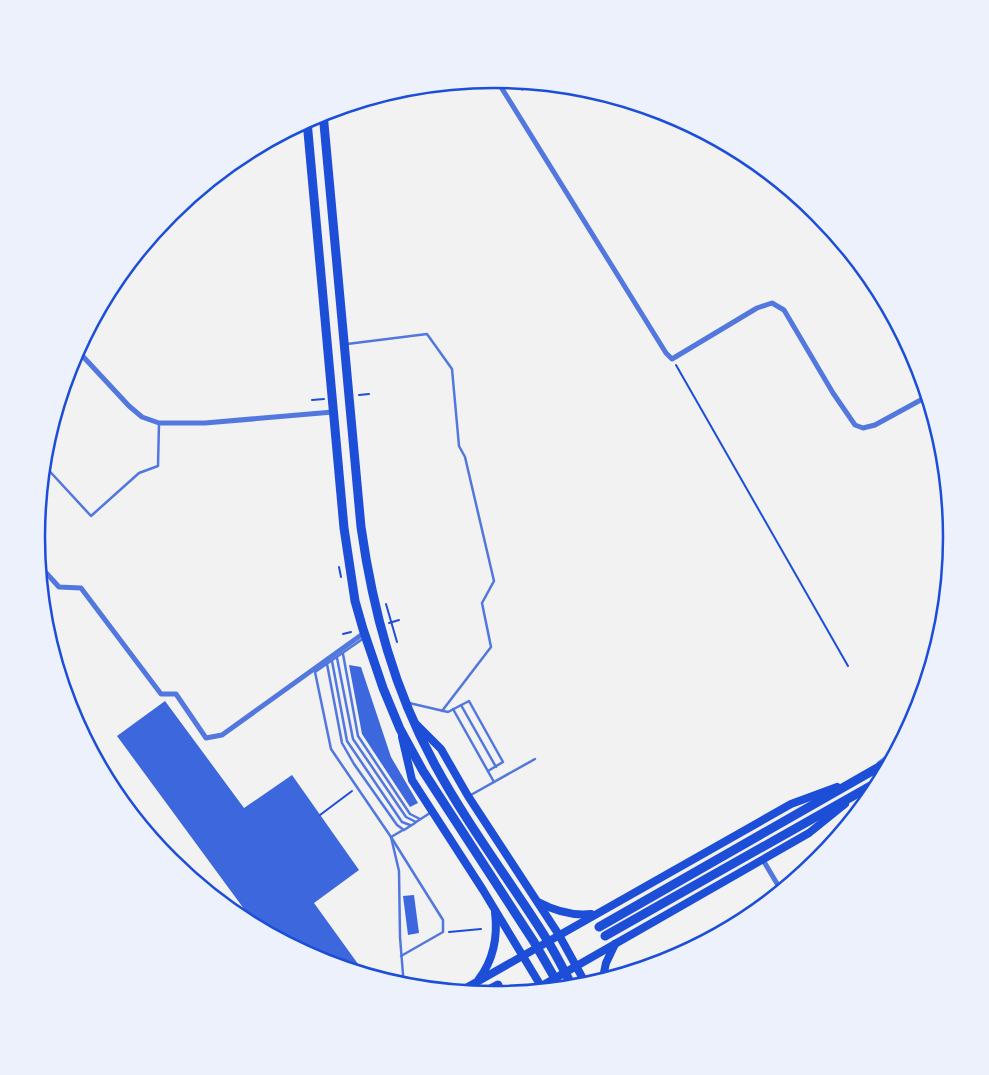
<svg xmlns="http://www.w3.org/2000/svg" width="989" height="1075" font-family="'Open Sans',sans-serif">
<style>
.building{fill:#3d67dc}
.lines{fill:none;stroke-linecap:round;stroke-linejoin:round}
.path{stroke:#1d4ed8;stroke-width:2}
.service{stroke:#5277de;stroke-width:2.5}
.minor{stroke:#5277de;stroke-width:5}
.tertiary{stroke:#5277de;stroke-width:6}
.primary{stroke:#1d4ed8;stroke-width:8}
.trunk{stroke:#1d4ed8;stroke-width:9}
.rim{fill:none;stroke:#1d4ed8;stroke-width:2.5}
</style>
<rect width="100%" height="100%" fill="#f2f2f2"/>
<!-- building -->
<g class="building">
<path d="M 516,81 L 534,83 L 522,91 Z"/>
<path d="M 349,665 L 361,667 L 391,757 L 418,803 L 410,807 L 362,734 Z"/>
<path d="M 165,701 L 244,808 L 292,775 L 359,870 L 314,903 L 366,975 L 319,961 L 258,928 L 117,736 Z"/>
<path d="M 414,895 L 419,933 L 408,935 L 403,896 Z"/>
</g>
<g class="lines">
<!-- path -->
<g class="path">
<path d="M 676,365 L 848,666"/>
<path d="M 359,395 L 369,394"/>
<path d="M 312,400 L 324,399"/>
<path d="M 339,567 L 341,577"/>
<path d="M 386,604 L 397,642"/>
<path d="M 389,623 L 399,620"/>
<path d="M 343,634 L 351,632"/>
<path d="M 320,815 L 352,791"/>
<path d="M 249,923 L 252,920"/>
<path d="M 449,932 L 481,929"/>
</g>
<!-- service -->
<g class="service">
<path d="M 347,344 L 427,334 L 452,369 L 459,446 L 465,457 L 494,581 L 482,603 L 491,647 L 442,711"/>
<path d="M 43,464 L 91,516 L 139,473 L 158,466 L 159,423"/>
<path d="M 364,638 L 315,672 L 331,749 L 391,837 L 399,871 L 400,937 L 404,987"/>
<path d="M 343,654 L 358,736 L 410,814 L 420,819"/>
<path d="M 337,658 L 353,739 L 406,817 L 416,822 L 430,813"/>
<path d="M 332,661 L 347,741 L 402,822 L 410,825"/>
<path d="M 327,664 L 342,743 L 354,764 L 397,825 L 404,830 L 415,823"/>
<path d="M 409,703 L 448,712 L 469,701 L 503,762 L 488,771"/>
<path d="M 461,705 L 496,767"/>
<path d="M 453,709 L 494,782"/>
<path d="M 878,763 L 900,746"/>
<path d="M 469,796 L 535,759"/>
<path d="M 401,956 L 443,932 L 443,920 L 391,837 L 403,830"/>
</g>
<!-- minor -->
<g class="minor">
<path d="M 496,79 L 666,353 L 672,359 L 757,308 L 772,303 L 784,310 L 833,393 L 855,425 L 863,428 L 875,425 L 928,396"/>
<path d="M 77,350 L 129,406 L 142,417 L 159,423 L 205,423 L 333,412"/>
<path d="M 39,565 L 59,587 L 81,588 L 161,694 L 176,694 L 206,738 L 222,735 L 364,633"/>
<path d="M 763,860 L 782,892"/>
</g>
<!-- tertiary -->
<path class="tertiary" d="M 317,116 L 355,108 L 376,97"/>
<!-- primary -->
<g class="primary">
<path d="M 416,724 L 441,749 L 468,796 L 559,935 L 587,986"/>
<path d="M 402,737 L 412,780 L 483,890 L 544,991"/>
<path d="M 538,902 C 555,911 572,916 591,914"/>
<path d="M 479,979 C 494,959 498,937 495,912"/>
<path d="M 602,982 L 606,963 L 615,944"/>
<path d="M 459,992 L 791,804 L 837,787"/>
<path d="M 531,992 L 809,833 L 845,804"/>
</g>
<!-- trunk -->
<g class="trunk">
<path d="M 323,113 L 361,527 C 373,611 394,690 435,765 C 467,824 508,878 544,935 C 555,952 564,970 573,988"/>
<path d="M 307,121 L 344,528 L 355,601 L 363,629 L 383,688 L 400,729 L 423,771 L 534,942 L 561,989"/>
<path d="M 599,927 L 893,759"/>
<path d="M 605,936 L 883,779"/>
<path d="M 481,994 L 498,985"/>
<path d="M 500,995 L 502,994"/>
</g>
</g>
<!-- crop -->
<path d="M0 0H989V1075H0ZM45 537a449 449 0 1 1 898 0a449 449 0 1 1-898 0Z" fill="#edf1fc" fill-rule="evenodd"/>
<path class="rim" d="M45 537a449 449 0 1 1 898 0a449 449 0 1 1-898 0Z"/>
</svg>
